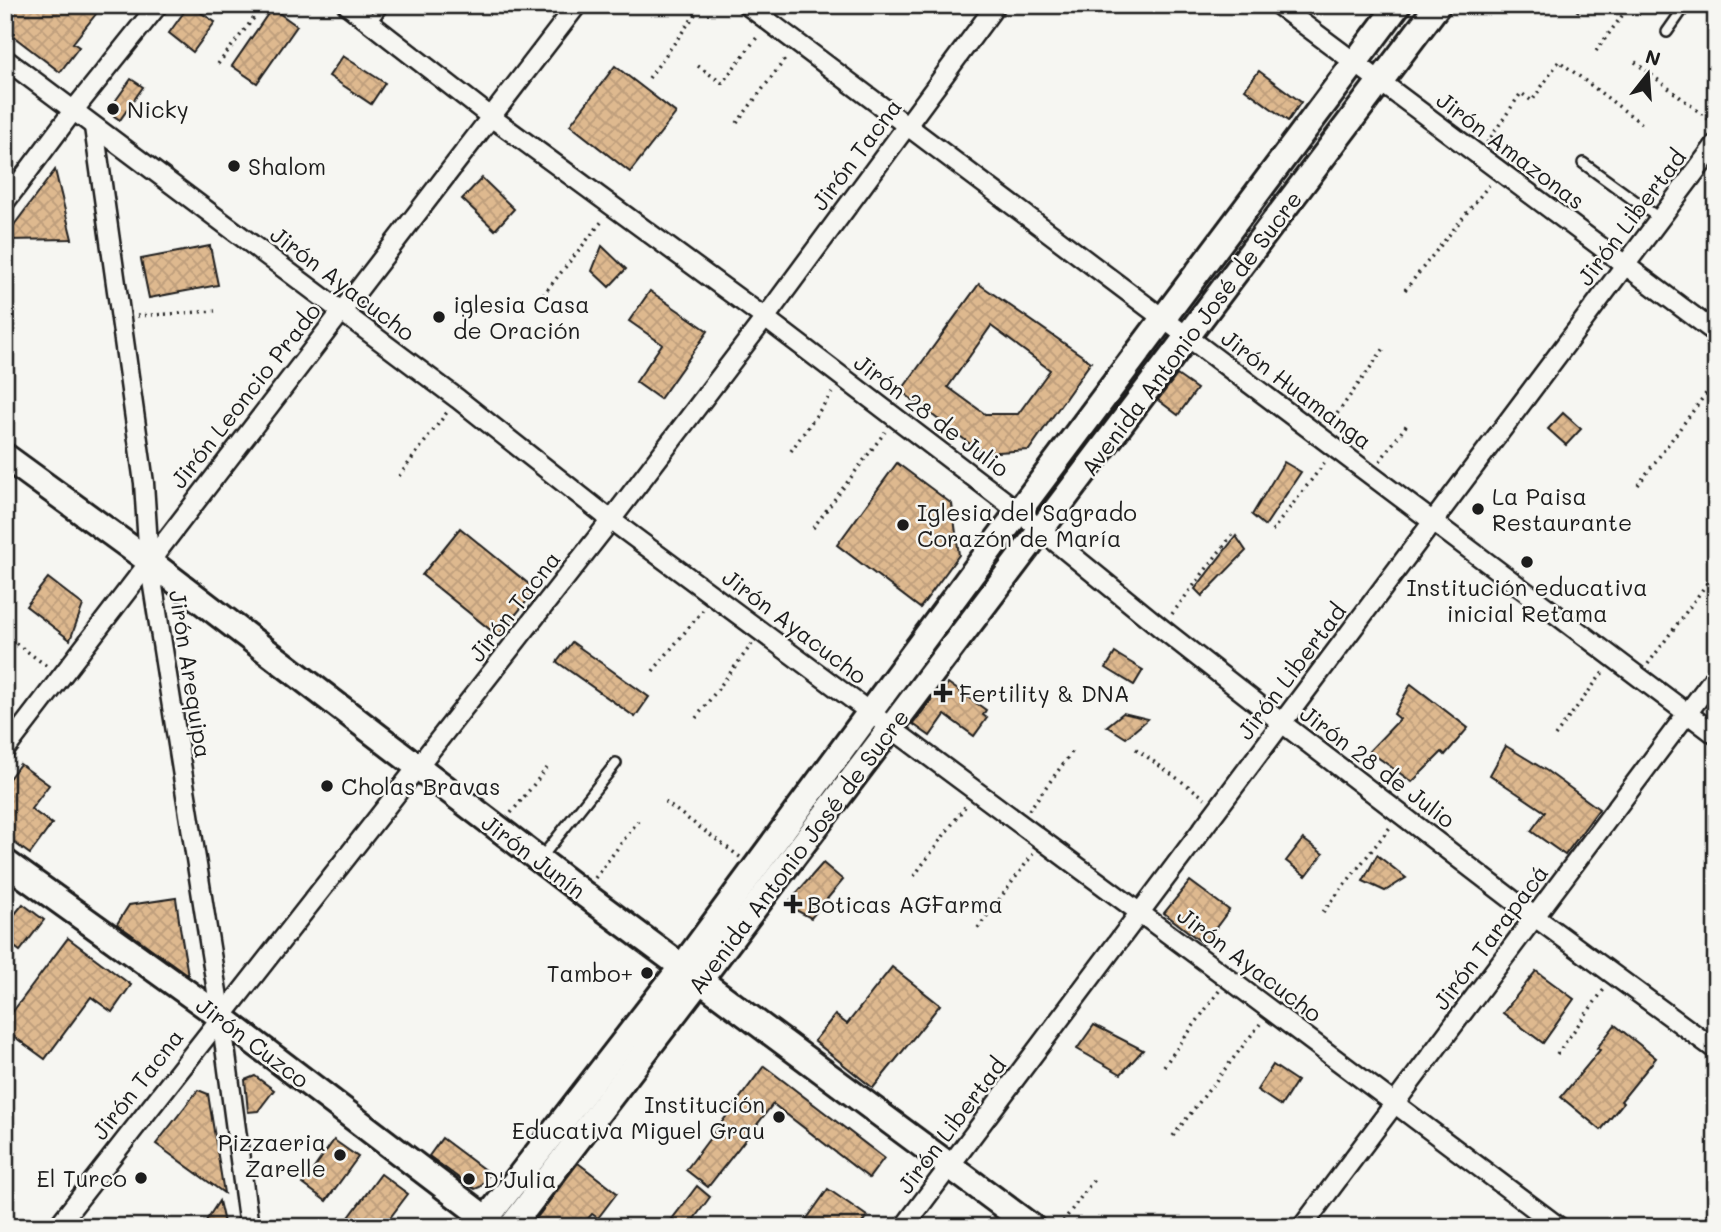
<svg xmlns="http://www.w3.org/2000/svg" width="1721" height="1232" font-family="Mali,sans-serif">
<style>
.building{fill:url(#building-cross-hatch);stroke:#1c1c1c;stroke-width:2;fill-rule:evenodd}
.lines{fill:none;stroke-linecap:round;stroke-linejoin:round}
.lane-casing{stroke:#1c1c1c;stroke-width:14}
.street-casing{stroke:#1c1c1c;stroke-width:23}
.secondary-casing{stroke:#1c1c1c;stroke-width:30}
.path{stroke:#1c1c1c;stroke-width:3.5;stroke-dasharray:2 5;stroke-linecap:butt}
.lane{stroke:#f6f6f2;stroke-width:9}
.street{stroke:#f6f6f2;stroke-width:18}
.secondary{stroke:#f6f6f2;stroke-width:24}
.poi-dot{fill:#1c1c1c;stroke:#f6f6f2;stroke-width:2.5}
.labels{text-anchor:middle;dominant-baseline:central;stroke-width:5;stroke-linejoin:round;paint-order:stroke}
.poi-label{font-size:23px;fill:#1c1c1c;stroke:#f6f6f2;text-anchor:start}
.street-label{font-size:23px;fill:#1c1c1c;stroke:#f6f6f2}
</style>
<defs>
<pattern id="building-cross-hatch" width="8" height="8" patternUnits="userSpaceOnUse" patternTransform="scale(1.75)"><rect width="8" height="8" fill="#deb98f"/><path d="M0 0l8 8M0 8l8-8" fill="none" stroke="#be9e7b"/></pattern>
</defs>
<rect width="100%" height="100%" fill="#f6f6f2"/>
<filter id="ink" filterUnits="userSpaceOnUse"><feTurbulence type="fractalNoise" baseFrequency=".0143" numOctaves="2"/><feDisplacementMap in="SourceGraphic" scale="14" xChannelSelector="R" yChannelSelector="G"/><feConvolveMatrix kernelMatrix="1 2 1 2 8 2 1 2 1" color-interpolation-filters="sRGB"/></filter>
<g filter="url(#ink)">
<!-- building -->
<g class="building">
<path d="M 5,5 L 85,5 L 96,14 L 73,43 L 79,47 L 60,72 L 5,30 Z"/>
<path d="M 189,5 L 215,22 L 193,52 L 169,33 Z"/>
<path d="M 272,8 L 297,26 L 257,83 L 232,66 Z"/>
<path d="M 343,56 L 385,83 L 371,104 L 329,76 Z"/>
<path d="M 615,66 L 676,113 L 630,172 L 570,125 Z"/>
<path d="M 1259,71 L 1301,102 L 1288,121 L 1245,89 Z"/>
<path d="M 131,79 L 143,87 L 120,120 L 111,114 L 111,107 Z"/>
<path d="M 55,170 L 72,239 L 5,240 L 5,237 Z"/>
<path d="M 482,178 L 514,209 L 495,230 L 462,199 Z"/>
<path d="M 210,246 L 218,285 L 149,298 L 141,259 Z"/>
<path d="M 602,246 L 626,269 L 609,287 L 592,271 Z"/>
<path d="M 979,284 L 1091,362 L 1029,450 L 982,453 L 901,391 ZM 991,326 L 1050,370 L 1018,414 L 985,414 L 948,387 Z"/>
<path d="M 650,291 L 708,331 L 660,399 L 636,382 L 662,344 L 629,321 Z"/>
<path d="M 1177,375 L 1197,389 L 1178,415 L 1158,400 Z"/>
<path d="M 1563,413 L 1581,429 L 1566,445 L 1548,429 Z"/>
<path d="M 1284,462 L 1301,472 L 1265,526 L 1252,515 Z"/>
<path d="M 897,463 L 952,504 L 959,555 L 920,608 L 837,545 Z"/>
<path d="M 460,528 L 536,590 L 498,636 L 422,575 Z"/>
<path d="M 1236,536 L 1246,551 L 1202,596 L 1195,589 Z"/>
<path d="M 48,578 L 83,605 L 70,640 L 26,606 Z"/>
<path d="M 572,642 L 649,697 L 635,717 L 557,662 Z"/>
<path d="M 1115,653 L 1143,670 L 1134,685 L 1106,668 Z"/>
<path d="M 948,683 L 986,710 L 983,715 L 987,718 L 974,736 L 945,715 L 930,736 L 913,724 L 942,686 L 945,688 Z"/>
<path d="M 1411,684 L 1468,728 L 1445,755 L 1442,752 L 1412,782 L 1369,751 L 1400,719 L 1394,714 Z"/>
<path d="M 1123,713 L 1148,719 L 1126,738 L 1107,726 Z"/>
<path d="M 1506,746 L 1547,771 L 1599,809 L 1565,855 L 1531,831 L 1545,812 L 1490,775 Z"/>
<path d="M 20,764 L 49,785 L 31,809 L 52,824 L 30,854 L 5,836 L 5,784 Z"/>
<path d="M 1303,839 L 1323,854 L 1306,876 L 1286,861 Z"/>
<path d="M 1377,855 L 1406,878 L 1385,891 L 1363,881 Z"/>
<path d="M 823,863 L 843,880 L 811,918 L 786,905 Z"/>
<path d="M 1190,881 L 1229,910 L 1204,944 L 1164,913 Z"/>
<path d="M 176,898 L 180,927 L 188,975 L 117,924 L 129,905 Z"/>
<path d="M 23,904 L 44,920 L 20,951 L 5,940 L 5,926 Z"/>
<path d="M 68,938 L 131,985 L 112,1012 L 91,997 L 45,1059 L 5,1030 L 5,1022 Z"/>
<path d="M 892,967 L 940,1005 L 873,1088 L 814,1041 L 835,1015 L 847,1024 Z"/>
<path d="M 1536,971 L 1574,999 L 1543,1043 L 1503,1013 Z"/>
<path d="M 1094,1025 L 1143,1050 L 1121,1074 L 1077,1049 Z"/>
<path d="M 1615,1025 L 1656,1058 L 1621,1101 L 1623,1103 L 1601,1130 L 1561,1097 L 1600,1050 L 1597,1048 Z"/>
<path d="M 1273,1065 L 1297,1081 L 1281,1106 L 1257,1090 Z"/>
<path d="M 764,1066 L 884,1158 L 869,1178 L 773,1104 L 708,1187 L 686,1170 Z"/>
<path d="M 255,1076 L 274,1090 L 258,1111 L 248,1112 L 245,1080 Z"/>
<path d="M 198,1090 L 208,1094 L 224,1193 L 156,1144 Z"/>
<path d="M 442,1138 L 490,1174 L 480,1187 L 475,1189 L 471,1187 L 429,1156 Z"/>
<path d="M 334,1140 L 358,1157 L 326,1201 L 303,1184 Z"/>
<path d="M 578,1163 L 617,1193 L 598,1218 L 592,1214 L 585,1222 L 581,1219 L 575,1227 L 530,1227 Z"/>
<path d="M 381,1174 L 408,1194 L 383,1227 L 356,1227 L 347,1220 Z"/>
<path d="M 697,1186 L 710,1197 L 688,1227 L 666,1227 Z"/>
<path d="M 828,1189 L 867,1216 L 859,1227 L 801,1227 Z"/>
<path d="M 219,1201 L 225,1227 L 202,1227 Z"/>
</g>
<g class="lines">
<!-- lane casing -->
<g class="lane-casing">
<g id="lane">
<path d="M 370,23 L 384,5"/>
<path d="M 1667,32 L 1686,5"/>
<path d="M 1583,163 L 1660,219"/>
<path d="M 541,858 L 616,763"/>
</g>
</g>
<!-- street casing -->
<g class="street-casing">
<g id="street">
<path d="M 347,5 L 491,117 L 765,318 L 1019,512 L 1161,628 L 1282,723 L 1535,917 L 1716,1050"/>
<path d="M 747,5 L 1716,735"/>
<path d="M 1278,5 L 1716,333"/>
<path d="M 5,59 L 458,399 L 611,520 L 1229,979 L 1559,1227"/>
<path d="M 94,127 L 144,483 L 149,561 L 221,1017 L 249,1227"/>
<path d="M 5,202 L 73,111 L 158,5"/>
<path d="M 5,750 L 577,5"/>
<path d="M 57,1227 L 611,520 L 765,318 L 996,5"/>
<path d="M 904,1227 L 1716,144"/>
<path d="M 1302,1227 L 1716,675"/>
<path d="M 1710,1227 L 1716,1219"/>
</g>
</g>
<!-- secondary casing -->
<g class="secondary-casing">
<g id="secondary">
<path d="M 5,456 L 149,561 L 584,894 L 1032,1227"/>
<path d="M 5,862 L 221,1017 L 497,1227"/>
<path d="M 480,1227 L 690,956 L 980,563 L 1398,5"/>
<path d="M 511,1227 L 700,980 L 1438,5"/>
</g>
</g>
<!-- path -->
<g class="path">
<path d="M 1577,12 L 1582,5"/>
<path d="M 1710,27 L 1716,20"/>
<path d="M 1596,51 L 1630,5"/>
<path d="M 1635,62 L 1716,125"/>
<path d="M 218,64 L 264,5"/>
<path d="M 698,66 L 722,83 L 758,36"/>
<path d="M 649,78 L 702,5"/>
<path d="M 737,123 L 786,58"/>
<path d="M 1487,143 L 1521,93 L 1532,101 L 1559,61 L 1642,124"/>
<path d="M 1405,290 L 1489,185"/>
<path d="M 543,295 L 603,220"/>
<path d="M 137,316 L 215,311"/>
<path d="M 1329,425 L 1385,347"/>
<path d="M 791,451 L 832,393"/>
<path d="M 1380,461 L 1408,423"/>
<path d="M 399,476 L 448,411"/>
<path d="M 1638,485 L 1716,380"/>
<path d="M 813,528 L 885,432"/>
<path d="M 1272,531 L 1326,461"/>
<path d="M 1172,614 L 1232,535"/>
<path d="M 5,635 L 48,667"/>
<path d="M 1648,664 L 1711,578"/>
<path d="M 653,671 L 703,610"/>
<path d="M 696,718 L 752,644"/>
<path d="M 1555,736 L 1604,671"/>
<path d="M 1136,749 L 1205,798"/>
<path d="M 665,802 L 740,857"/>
<path d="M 1029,810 L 1072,752"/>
<path d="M 511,813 L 547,768"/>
<path d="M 914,876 L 967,804"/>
<path d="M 595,878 L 638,821"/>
<path d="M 1323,912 L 1391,826"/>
<path d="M 978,928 L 1033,854"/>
<path d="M 1557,1054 L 1605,988"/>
<path d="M 1164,1066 L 1219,991"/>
<path d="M 1173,1136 L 1260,1024"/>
<path d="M 1059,1227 L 1095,1178"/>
</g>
<!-- lane -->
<use href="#lane" class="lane"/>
<!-- street -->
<use href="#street" class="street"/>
<!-- secondary -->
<use href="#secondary" class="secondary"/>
</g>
</g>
<!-- markers -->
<g class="poi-dot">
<circle cx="113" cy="109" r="7"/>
<circle cx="234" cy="166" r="7"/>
<circle cx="439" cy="317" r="7"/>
<circle cx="1478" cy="509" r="7"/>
<circle cx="903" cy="525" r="7"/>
<circle cx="1527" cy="562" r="7"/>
<path d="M939.5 682.5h7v7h7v7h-7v7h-7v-7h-7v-7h7z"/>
<circle cx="327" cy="786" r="7"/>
<path d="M789.5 893.5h7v7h7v7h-7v7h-7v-7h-7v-7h7z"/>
<circle cx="647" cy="973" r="7"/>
<circle cx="779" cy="1117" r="7"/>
<circle cx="340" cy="1155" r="7"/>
<circle cx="141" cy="1178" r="7"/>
<circle cx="469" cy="1179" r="7"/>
</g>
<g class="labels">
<!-- poi labels -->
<g class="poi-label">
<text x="127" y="109">Nicky</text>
<text x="248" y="166">Shalom</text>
<text x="453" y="304">iglesia Casa<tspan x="453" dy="26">de Oración</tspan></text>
<text x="1492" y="496">La Paisa<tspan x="1492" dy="26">Restaurante</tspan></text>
<text x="917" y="512">Iglesia del Sagrado<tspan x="917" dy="26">Corazón de María</tspan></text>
<text x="1527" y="587" text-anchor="middle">Institución educativa<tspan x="1527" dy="26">inicial Retama</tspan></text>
<text x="959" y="693">Fertility &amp; DNA</text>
<text x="341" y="786">Cholas Bravas</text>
<text x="807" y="904">Boticas AGFarma</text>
<text x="633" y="973" text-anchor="end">Tambo+</text>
<text x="765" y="1104" text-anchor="end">Institución<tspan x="765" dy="26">Educativa Miguel Grau</tspan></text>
<text x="326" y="1142" text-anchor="end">Pizzaeria<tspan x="326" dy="26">Zarelle</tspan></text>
<text x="127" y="1178" text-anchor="end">El Turco</text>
<text x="483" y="1179">D'Julia</text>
</g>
<!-- street labels -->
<g class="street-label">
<text transform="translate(1511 150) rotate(37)">Jirón Amazonas</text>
<text transform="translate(856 154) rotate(-53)">Jirón Tacna</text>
<text transform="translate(1631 217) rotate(-53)">Jirón Libertad</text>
<text transform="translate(343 283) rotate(37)">Jirón Ayacucho</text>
<text transform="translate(1191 333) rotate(-53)">Avenida Antonio José de Sucre</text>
<text transform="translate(1297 389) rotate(37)">Jirón Huamanga</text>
<text transform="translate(245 395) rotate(-52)">Jirón Leoncio Prado</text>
<text transform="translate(932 415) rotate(37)">Jirón 28 de Julio</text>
<text transform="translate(514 606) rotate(-52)">Jirón Tacna</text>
<text transform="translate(795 626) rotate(37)">Jirón Ayacucho</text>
<text transform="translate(1291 671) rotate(-53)">Jirón Libertad</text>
<text transform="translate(191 674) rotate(81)">Jirón Arequipa</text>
<text transform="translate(1378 766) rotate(37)">Jirón 28 de Julio</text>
<text transform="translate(798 851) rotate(-53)">Avenida Antonio José de Sucre</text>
<text transform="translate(534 856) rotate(37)">Jirón Junín</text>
<text transform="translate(1490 937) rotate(-53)">Jirón Tarapacá</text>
<text transform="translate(1250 964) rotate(37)">Jirón Ayacucho</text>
<text transform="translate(253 1042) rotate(37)">Jirón Cuzco</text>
<text transform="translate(137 1084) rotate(-52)">Jirón Tacna</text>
<text transform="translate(951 1125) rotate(-53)">Jirón Libertad</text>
</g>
</g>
<!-- margin -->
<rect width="1721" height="1232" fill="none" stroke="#f6f6f2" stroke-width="28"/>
<rect x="14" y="14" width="1693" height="1204" fill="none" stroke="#1c1c1c" stroke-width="2.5" filter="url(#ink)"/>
<!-- north arrow -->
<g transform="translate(1648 74) rotate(17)" stroke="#f6f6f2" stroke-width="5" paint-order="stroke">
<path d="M0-5L12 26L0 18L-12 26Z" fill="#1c1c1c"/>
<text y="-10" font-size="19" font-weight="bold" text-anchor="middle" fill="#1c1c1c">N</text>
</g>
</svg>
